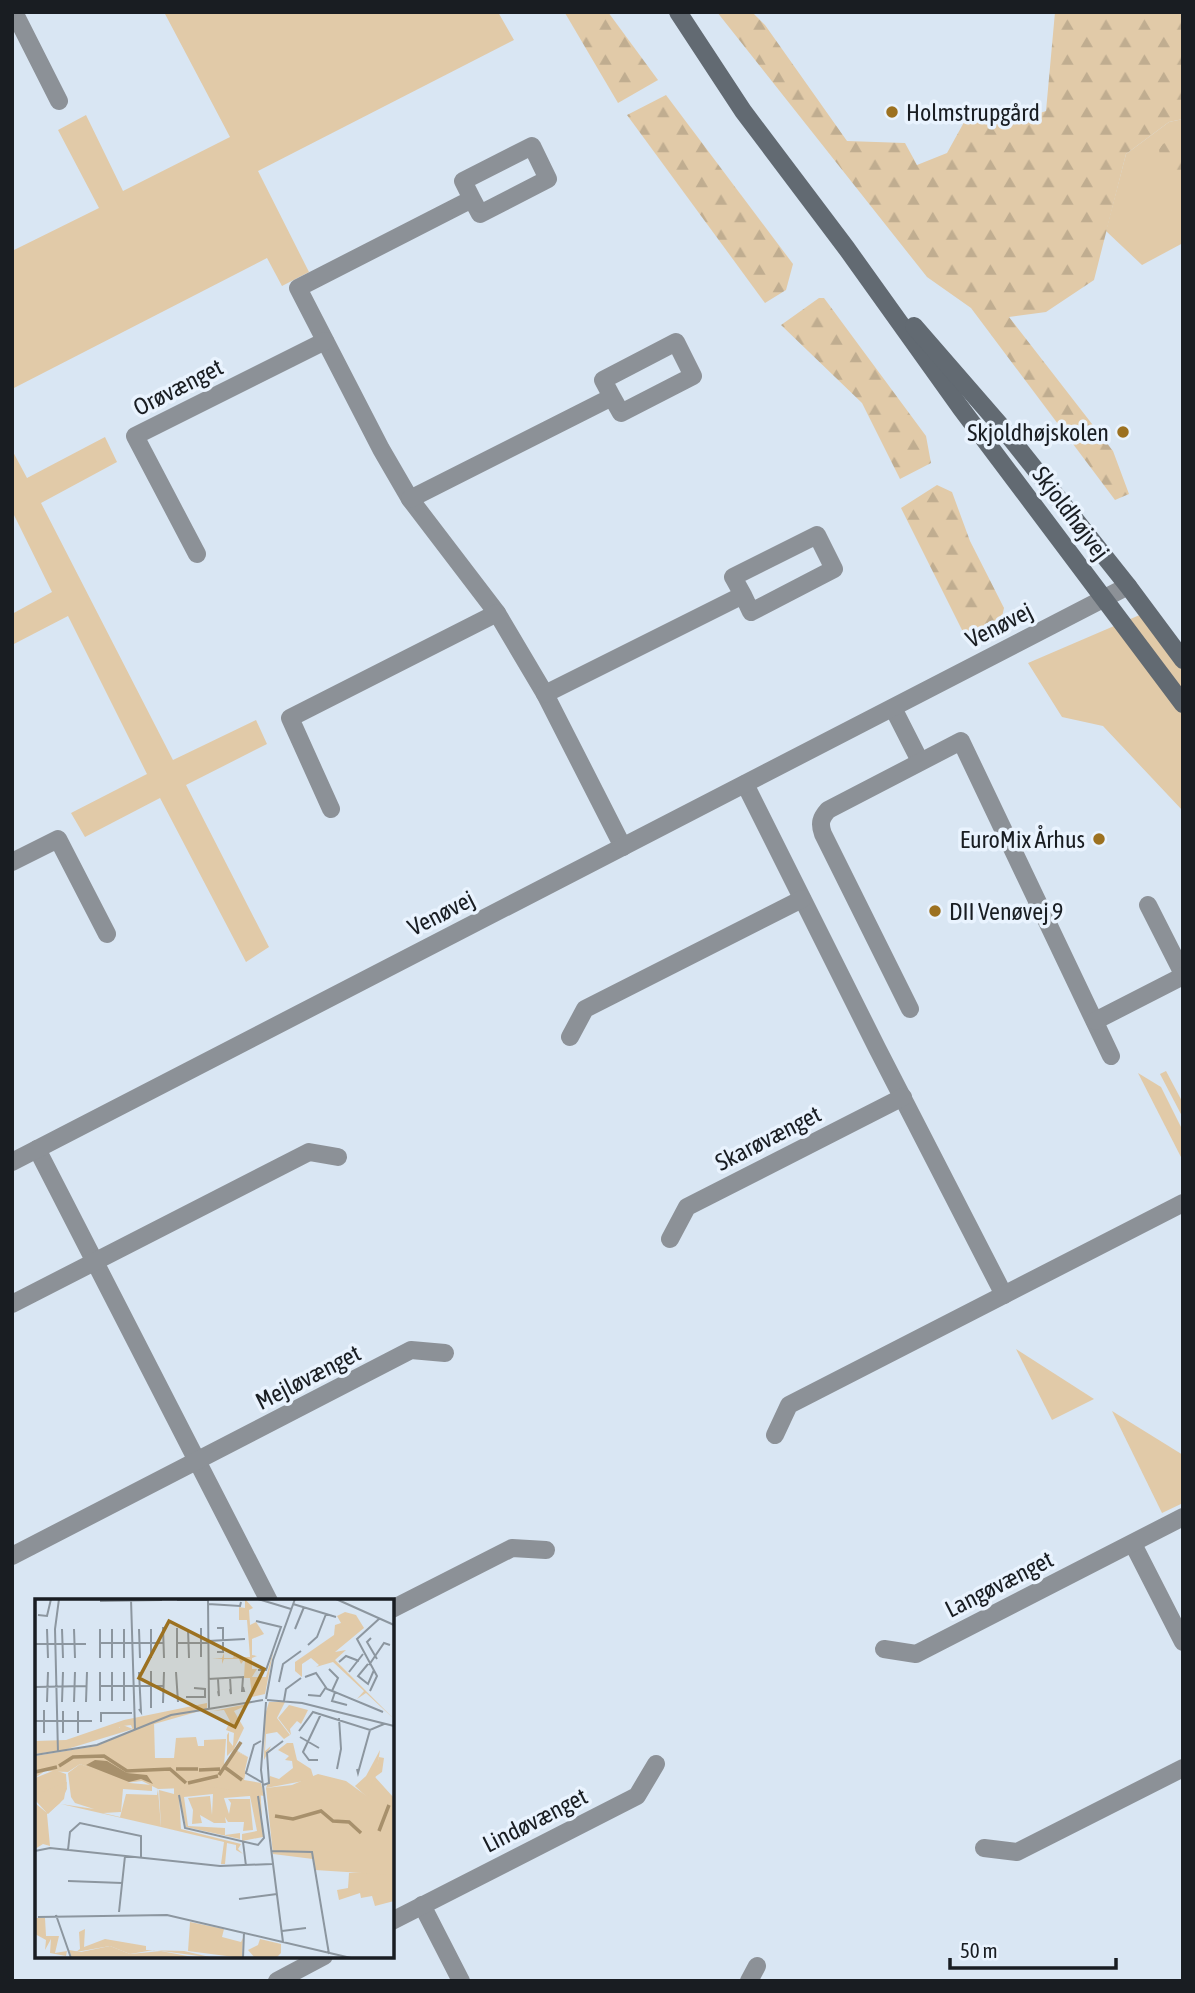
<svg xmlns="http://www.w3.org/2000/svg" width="1195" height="1993" font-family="'Asap Condensed',sans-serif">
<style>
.green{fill:#e1caa8}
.forest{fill:url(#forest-firs)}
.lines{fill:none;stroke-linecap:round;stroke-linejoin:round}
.street{stroke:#8c9197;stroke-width:18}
.secondary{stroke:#626a72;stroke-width:18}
.poi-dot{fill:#9c7120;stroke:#e9f3fe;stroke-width:2.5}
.labels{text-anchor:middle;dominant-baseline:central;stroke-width:7;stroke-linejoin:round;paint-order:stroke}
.poi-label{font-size:24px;fill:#191d22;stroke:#e9f3fe;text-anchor:start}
.street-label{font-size:24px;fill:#191d22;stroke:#e9f3fe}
.inset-river{fill:none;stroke:#a7906c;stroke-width:3.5}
.inset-road{fill:none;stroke:#8c969f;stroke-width:2}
.view{fill:#9c7120;fill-opacity:0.15;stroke:#9c7120;stroke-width:3.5}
.inset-edge{fill:none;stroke:#191d22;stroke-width:3.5}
</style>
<defs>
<pattern id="forest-firs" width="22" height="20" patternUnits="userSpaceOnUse" patternTransform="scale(1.75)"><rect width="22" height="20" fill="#e1caa8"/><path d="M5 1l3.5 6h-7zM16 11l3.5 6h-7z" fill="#c0ad90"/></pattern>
</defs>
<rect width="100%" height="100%" fill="#d9e6f3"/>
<!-- green -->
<g class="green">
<path d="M 164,12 L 498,12 L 514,40 L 258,171 L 309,272 L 282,286 L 267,258 L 12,389 L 12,251 L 99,208 L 58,130 L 86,115 L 123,191 L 230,137 Z"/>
<path d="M 1183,119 L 1183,243 L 1142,265 L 1106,231 L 1126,154 L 1169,122 Z"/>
<path d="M 105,437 L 117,462 L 41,503 L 173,760 L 256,720 L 267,744 L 186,785 L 269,947 L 246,962 L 160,798 L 85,837 L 71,813 L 147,774 L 68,616 L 12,645 L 12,614 L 52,592 L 12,511 L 12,450 L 27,478 Z"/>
<path d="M 1142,614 L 1183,666 L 1183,811 L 1103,726 L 1062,717 L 1028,663 Z"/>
<path d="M 1166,1071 L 1183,1103 L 1183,1118 L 1160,1074 Z"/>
<path d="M 1138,1073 L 1161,1087 L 1183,1131 L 1183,1161 Z"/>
<path d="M 1016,1349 L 1094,1399 L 1052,1420 Z"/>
<path d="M 1112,1411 L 1183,1455 L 1183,1503 L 1162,1513 Z"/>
</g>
<!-- forest -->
<g class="forest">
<path d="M 566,12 L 608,12 L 658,80 L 618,103 L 565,13 Z"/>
<path d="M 717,12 L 752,12 L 765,25 L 847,141 L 905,143 L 917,165 L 947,153 L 973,106 L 1040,113 L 1046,111 L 1055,12 L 1183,12 L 1183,119 L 1169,122 L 1126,154 L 1094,280 L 1046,312 L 1009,317 L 1113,451 L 1129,494 L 1115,500 L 971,308 L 927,277 Z"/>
<path d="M 666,95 L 793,264 L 786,290 L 765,303 L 627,115 Z"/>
<path d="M 1183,134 L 1183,174 L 1160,159 L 1159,149 L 1163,144 Z"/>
<path d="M 819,298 L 824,298 L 926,436 L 931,463 L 900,479 L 862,403 L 781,325 Z"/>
<path d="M 937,485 L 952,492 L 970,541 L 1004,608 L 1002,617 L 969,635 L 963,632 L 901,508 Z"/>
</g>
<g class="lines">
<!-- street -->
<g class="street">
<path d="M 14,12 L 59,101"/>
<path d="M 472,199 L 463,181 L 532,146 L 548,179 L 480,214 L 472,199 L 298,288 L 381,449 L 410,499 L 497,613 L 545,694 L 623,847"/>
<path d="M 410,499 L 612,397 L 621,413 L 693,376 L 676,342 L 603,380 L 612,397"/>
<path d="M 197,554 L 135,436 L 325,341"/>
<path d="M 545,694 L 743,595 L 751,612 L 834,569 L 817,535 L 733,577 L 743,595"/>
<path d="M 893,708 L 920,761"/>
<path d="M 745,784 L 877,1048 L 1004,1295"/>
<path d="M 331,809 L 290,718 L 497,613"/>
<path d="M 12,862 L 58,839 L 107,934"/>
<path d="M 1148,905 L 1183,974"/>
<path d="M 910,1009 L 823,834 C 819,823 821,818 828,810 L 961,741 L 1111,1056"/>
<path d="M 1095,1021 L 1183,976"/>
<path d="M 570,1037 L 585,1009 L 802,899"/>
<path d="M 37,1149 L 269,1601"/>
<path d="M 12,1162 L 1128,586"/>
<path d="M 670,1239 L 687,1207 L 903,1097"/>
<path d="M 12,1304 L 309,1152 L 338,1157"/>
<path d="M 775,1435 L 789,1405 L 1183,1203"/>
<path d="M 1133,1544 L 1183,1642"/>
<path d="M 12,1556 L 411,1350 L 445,1353"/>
<path d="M 392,1609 L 512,1548 L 546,1550"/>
<path d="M 884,1649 L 916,1654 L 1183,1517"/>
<path d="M 984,1848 L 1017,1852 L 1183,1768"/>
<path d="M 422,1905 L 461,1981"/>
<path d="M 392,1921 L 637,1796 L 656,1764"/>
<path d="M 277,1981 L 324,1956"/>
<path d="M 749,1981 L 757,1966"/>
</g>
<!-- secondary -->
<g class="secondary">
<path d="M 678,12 L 743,111 L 847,249 L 960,407 L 1183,704"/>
<path d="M 914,326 L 1000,425 L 1128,586 L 1183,660"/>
</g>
</g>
<!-- markers -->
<g class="poi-dot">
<circle cx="892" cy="112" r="7"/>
<circle cx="1123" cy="432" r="7"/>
<circle cx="1099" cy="839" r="7"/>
<circle cx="935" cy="911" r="7"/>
</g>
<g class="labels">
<!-- poi labels -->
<g class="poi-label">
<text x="906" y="112">Holmstrupgård</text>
<text x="1109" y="432" text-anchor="end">Skjoldhøjskolen</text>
<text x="1085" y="839" text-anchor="end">EuroMix Århus</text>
<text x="949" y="911">DII Venøvej 9</text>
</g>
<!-- street labels -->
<g class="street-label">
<text transform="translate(178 387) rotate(-27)">Orøvænget</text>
<text transform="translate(1071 513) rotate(53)">Skjoldhøjvej</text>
<text transform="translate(999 625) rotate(-27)">Venøvej</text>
<text transform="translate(441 913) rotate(-27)">Venøvej</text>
<text transform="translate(768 1138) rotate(-27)">Skarøvænget</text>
<text transform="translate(308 1377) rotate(-27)">Mejløvænget</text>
<text transform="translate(999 1584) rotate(-27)">Langøvænget</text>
<text transform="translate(535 1820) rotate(-27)">Lindøvænget</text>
</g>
</g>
<!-- overview -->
<g transform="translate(35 1599)">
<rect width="359" height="359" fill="#d9e6f3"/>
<path d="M 210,0 L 218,9 L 214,11 L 215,26 L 221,23 L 229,35 L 217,40 L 217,56 L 222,57 L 217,59 L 217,70 L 222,70 L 217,78 L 231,78 L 239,49 L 230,95 L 217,98 L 215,79 L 209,79 L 210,60 L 206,65 L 204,60 L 189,60 L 187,65 L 187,60 L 177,59 L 187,59 L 189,54 L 189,59 L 198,59 L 200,54 L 200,58 L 215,58 L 212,21 L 204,21 L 204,8 L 210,9 ZM 310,13 L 321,16 L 329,29 L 300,53 L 311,51 L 300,61 L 359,120 L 331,94 L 322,100 L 329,92 L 298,63 L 281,68 L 284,66 L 276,59 L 267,65 L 267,78 L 260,72 L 260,63 L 299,36 L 300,26 L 306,24 L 302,17 ZM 234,103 L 250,103 L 242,119 L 255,136 L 249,140 L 242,133 L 231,135 L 230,152 L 236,147 L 229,161 L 230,116 ZM 172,104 L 172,110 L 98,131 L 96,126 L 88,127 L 29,151 L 0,155 L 0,142 L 31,141 L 89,121 ZM 252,144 L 258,144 L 262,161 L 276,170 L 279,180 L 231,189 L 235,177 L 244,180 L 258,169 L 257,162 L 250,161 L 254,157 L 243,151 ZM 198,151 L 213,158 L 208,180 L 214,186 L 225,184 L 228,238 L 207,242 L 207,235 L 222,232 L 215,197 L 189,199 L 194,215 L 196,204 L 193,200 L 215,200 L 218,231 L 208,232 L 209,223 L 193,223 L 190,218 L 191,224 L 179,224 L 165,216 L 167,224 L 157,225 L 158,211 L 153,199 L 175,197 L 177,216 L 178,195 L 149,198 L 153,227 L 190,229 L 190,236 L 205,234 L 205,240 L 151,228 L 144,196 L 146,230 L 206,245 L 203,250 L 208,255 L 201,251 L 201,246 L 192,244 L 190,265 L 186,265 L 189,243 L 126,228 L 124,191 L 139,195 L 139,189 L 188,169 ZM 359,271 L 359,302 L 340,307 L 337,297 L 326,299 L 325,294 L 304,301 L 302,291 L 313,289 L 314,274 ZM 155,323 L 189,330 L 187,338 L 206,343 L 208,339 L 207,359 L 153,352 ZM 225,340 L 246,345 L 246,354 L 241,359 L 220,359 L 213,351 L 223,346 ZM 75,347 L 95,355 L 126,352 L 163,359 L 37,359 L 34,351 L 46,353 Z" fill="#e1caa8"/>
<path d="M 217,104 L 199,112 L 209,129 L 199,150 L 213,158 L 198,151 L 192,157 L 192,136 L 194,133 L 194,142 L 198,147 L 199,134 L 191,131 L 195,122 L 189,111 L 178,112 ZM 85,125 L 98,130 L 29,151 L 80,126 L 85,129 ZM 345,151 L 338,192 L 333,199 L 320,187 L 331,177 ZM 45,165 L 95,184 L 117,186 L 117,192 L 88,190 L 86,213 L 68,214 L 85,218 L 91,195 L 122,196 L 123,190 L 126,228 L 26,205 L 59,210 L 40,204 L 36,198 L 33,174 ZM 20,171 L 31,175 L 32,190 L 25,204 L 12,215 L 15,247 L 8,245 L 0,250 L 0,204 L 12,214 L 0,201 L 0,179 ZM 0,319 L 10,319 L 11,337 L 24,337 L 20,354 L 32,352 L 31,357 L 15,354 L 16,340 L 10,351 L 11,341 L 0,335 ZM 50,330 L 49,348 L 70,340 L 111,347 L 111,351 L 149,352 L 179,359 L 119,351 L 95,355 L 75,347 L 41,353 L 45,350 L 44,333 Z" fill="#e1caa8"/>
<path d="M 254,106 L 273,111 L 266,125 L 262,122 L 255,130 L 256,136 L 243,119 Z" fill="#e1caa8"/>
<path d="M 119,123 L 120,159 L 139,159 L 141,139 L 161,138 L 163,147 L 169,147 L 169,141 L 191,140 L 189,167 L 201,177 L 203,171 L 211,172 L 209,181 L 226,184 L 229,197 L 178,188 L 123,190 L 107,182 L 90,184 L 45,165 L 33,173 L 10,172 L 0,179 L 0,157 L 61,147 ZM 344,158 L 349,159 L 347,173 L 340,178 L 359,199 L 359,276 L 280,271 L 278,260 L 238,255 L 231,189 L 257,186 L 283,175 L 311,182 L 333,198 ZM 32,183 L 29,200 L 13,215 L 0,196 Z" fill="#e1caa8"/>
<path d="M 60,161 L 72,162 L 92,174 L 112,176 L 118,185 L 106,180 L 94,183 L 51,166 Z" fill="#a7906c"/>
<path class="inset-river" d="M 24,167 L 38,158 L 69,157 L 92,172 L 135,170 L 151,184M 188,167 L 207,181M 141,170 L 163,170M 164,171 L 185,170M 0,173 L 22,168M 184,176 L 206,143M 153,184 L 183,177M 240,217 L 258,220 L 286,212 L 298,222 L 314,223 L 326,234M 344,232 L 354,206"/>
<path class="inset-road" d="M 96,0 L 100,131M 173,0 L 174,110M 223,0 L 256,10M 301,0 L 359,26M 142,1 L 173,1M 65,2 L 127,1M 173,5 L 205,7 L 206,3M 258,5 L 301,18M 3,16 L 12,17 L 16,0M 221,22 L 246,28 L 231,71 L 223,71M 128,28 L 129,59M 142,29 L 142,59M 12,30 L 13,59M 27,30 L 28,59M 39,30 L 40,59M 77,30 L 77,59M 89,30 L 89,59M 104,30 L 105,59M 116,30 L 116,59M 153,30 L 154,59M 260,30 L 269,8M 336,39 L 332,43 L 342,60M 173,42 L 210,40M 66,44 L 128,44M 142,44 L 173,44M 0,45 L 51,45M 273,46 L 282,38 L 291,15M 182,53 L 188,53 L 188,29 L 182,29M 166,58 L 166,29M 65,59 L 65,30M 304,63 L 311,57 L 324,62M 333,65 L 323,77 L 333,85 L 339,71M 334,66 L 349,44 L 355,46M 294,70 L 303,79 L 297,92M 65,73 L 65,102M 77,73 L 77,102M 141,73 L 143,103M 314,73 L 328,55M 270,78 L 281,74 L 292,90 L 302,94M 173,80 L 208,78 L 207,92 L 209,92 L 208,88M 244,83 L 248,65 L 266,52M 66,87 L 128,87M 0,88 L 51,87M 195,90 L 196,95 L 195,78M 183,92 L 184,97 L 183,80M 335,92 L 342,77 L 322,40 L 345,19M 273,96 L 285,97 L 291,88M 151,98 L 170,98 L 170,90 L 159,89M 231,100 L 238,61 L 260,0M 232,101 L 267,104 L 359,127M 89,102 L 89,73M 249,102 L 251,90 L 266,79M 12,103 L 13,73M 27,103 L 28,73M 39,103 L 40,73M 51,103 L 52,73M 231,103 L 226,171 L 248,343M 128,104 L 129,73M 312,106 L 297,102 L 300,93 L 348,113M 116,109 L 116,72M 104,110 L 106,113 L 104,73M 28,112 L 28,134M 0,122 L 57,122M 66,123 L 66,114 L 97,114M 264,132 L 278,113 L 335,131 L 349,125M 0,134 L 0,111M 9,134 L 9,111M 43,134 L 43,112M 265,138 L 284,149M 226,142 L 219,146 L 211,174 L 228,184M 23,154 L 20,30 L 24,0M 0,156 L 62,146 L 136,116 L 228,101M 283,161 L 274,161 L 268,153 L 286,115M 302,170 L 306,150 L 304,119M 322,170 L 323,174 L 335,131M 228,186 L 234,184 L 232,154 L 248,142M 144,196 L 150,229 L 223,246 L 229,239 L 223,197M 208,243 L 211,267M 33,251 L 35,233 L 45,224 L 106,237 L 106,259M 0,252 L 15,249 L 185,267 L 237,265M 236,252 L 277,253 L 294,355M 33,282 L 87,284M 204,300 L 242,295M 84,313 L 90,257M 21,316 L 36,359M 3,318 L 132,316 L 316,359M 247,332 L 271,329M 208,359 L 209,333"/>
<path class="view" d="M 134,22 L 229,70 L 200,128 L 104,79 Z"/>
<rect width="359" height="359" class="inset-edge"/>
</g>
<!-- border -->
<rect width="1195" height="1993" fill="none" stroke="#191d22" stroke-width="28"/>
<!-- scale -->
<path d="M950 1958v10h166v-10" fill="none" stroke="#191d22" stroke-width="3.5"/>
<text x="960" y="1958" font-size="21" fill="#191d22" stroke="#e9f3fe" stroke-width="5" paint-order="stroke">50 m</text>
</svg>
